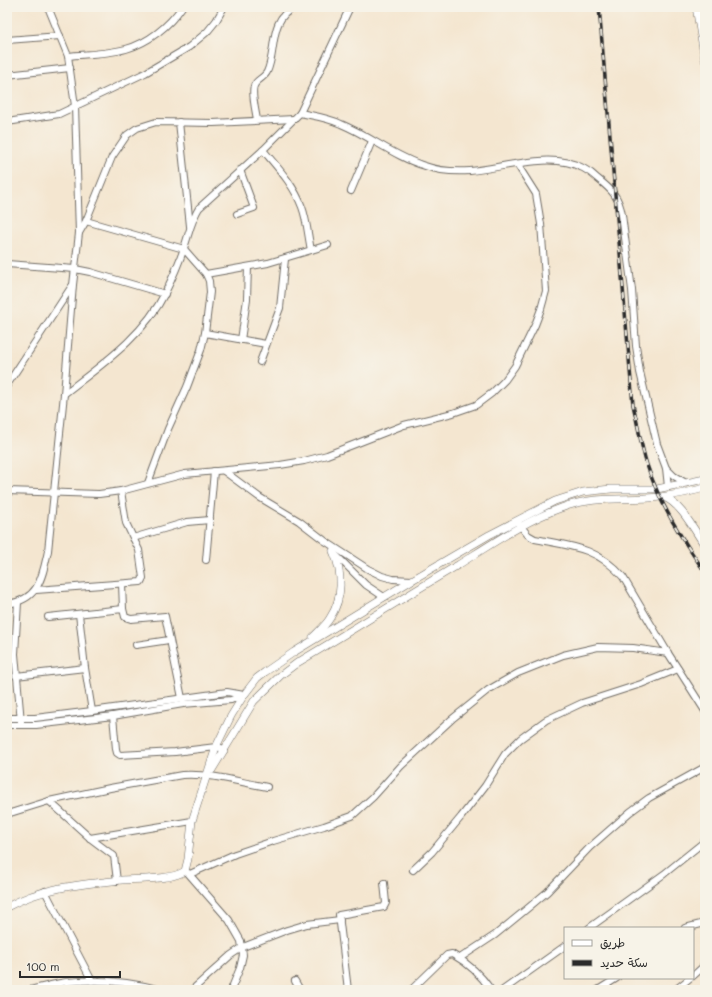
<svg xmlns="http://www.w3.org/2000/svg" width="712" height="997" font-family="Mali,'Playpen Sans Arabic',sans-serif">
<style>
.lines{fill:none;stroke-linecap:round;stroke-linejoin:round}
.minor-casing{stroke:#716c65;stroke-width:8}
.tertiary-casing{stroke:#716c65;stroke-width:8}
.minor{stroke:#fff;stroke-width:6}
.tertiary{stroke:#fff;stroke-width:7}
.rail-casing{stroke:#2b2b2b;stroke-width:3.5}
.rail{stroke:#f7f3e8;stroke-width:2;stroke-dasharray:6;stroke-linecap:butt}
</style>
<rect width="100%" height="100%" fill="#f7f3e8"/>
<filter id="ink" filterUnits="userSpaceOnUse"><feTurbulence type="fractalNoise" baseFrequency=".025" numOctaves="2"/><feDisplacementMap in="SourceGraphic" scale="8" xChannelSelector="R" yChannelSelector="G"/><feConvolveMatrix kernelMatrix="1 2 1 2 8 2 1 2 1" color-interpolation-filters="sRGB"/></filter>
<filter id="wash" filterUnits="userSpaceOnUse"><feTurbulence type="fractalNoise" baseFrequency=".012" numOctaves="4" result="noise"/><feDisplacementMap in="SourceGraphic" scale="16" xChannelSelector="R" yChannelSelector="G"/><feGaussianBlur stdDeviation="0.9" result="paint"/><feColorMatrix in="noise" values="0 0 0 0 0 0 0 0 0 0 0 0 0 0 0 0 0 1.4 0 .05"/><feComposite in="paint" operator="in"/></filter>
<g filter="url(#wash)">
<rect width="100%" height="100%" fill="#f4e6d0"/>
</g>
<g filter="url(#ink)">
<g class="lines">
<!-- minor casing -->
<g class="minor-casing">
<g id="minor">
<path d="M 7,40 L 60,36"/>
<path d="M 68,56 C 86,54 108,54 126,49 C 148,43 169,26 182,7"/>
<path d="M 7,75 L 70,68"/>
<path d="M 300,113 C 314,116 329,118 341,124 C 370,136 395,157 425,166 C 439,171 455,172 470,171 C 504,168 551,151 583,168 C 589,171 594,175 598,179 C 612,190 619,197 622,215 L 632,290 L 636,346 L 640,372 L 657,444 L 666,468 L 668,487"/>
<path d="M 257,120 C 256,112 251,93 254,86 C 256,80 264,78 267,72 C 277,51 268,19 295,7"/>
<path d="M 7,122 L 59,114 L 145,73 L 189,47 L 207,32 L 216,21 L 224,7"/>
<path d="M 179,122 L 190,226"/>
<path d="M 263,150 C 278,168 294,185 302,207 C 307,220 308,236 311,250"/>
<path d="M 351,191 L 372,141"/>
<path d="M 237,214 L 254,208 L 240,170"/>
<path d="M 86,221 L 184,249 L 206,274 L 209,281 L 210,292 L 205,333 L 201,350 L 187,387 L 168,429 L 148,483"/>
<path d="M 79,233 L 86,221 L 112,157 L 127,135 L 137,128 L 156,122 L 213,123 L 294,119"/>
<path d="M 7,264 L 75,269 L 90,272 L 165,294"/>
<path d="M 206,274 L 268,263 L 328,245"/>
<path d="M 205,333 L 266,344"/>
<path d="M 241,340 L 247,299 L 248,267"/>
<path d="M 260,362 L 280,308 L 285,259"/>
<path d="M 7,385 L 72,286"/>
<path d="M 64,394 C 101,365 144,336 165,293 C 172,279 179,263 184,248 C 189,234 191,221 199,208 L 263,150 L 300,113 L 350,7"/>
<path d="M 666,468 L 674,476 L 686,483"/>
<path d="M 224,471 L 259,497 L 299,521 L 325,541 L 368,569 L 382,576 L 393,579 L 412,580"/>
<path d="M 7,491 L 99,494 L 121,491 L 185,474 L 280,465 L 304,461 L 327,455 L 404,425 L 453,413 L 476,405 L 492,393 L 505,380 L 515,366 L 535,325 L 541,309 L 546,291 L 541,224 L 536,194 L 517,164"/>
<path d="M 518,523 L 528,535 L 535,539 C 571,546 597,547 623,577 L 668,653 L 705,711"/>
<path d="M 133,538 L 187,522 L 210,520"/>
<path d="M 334,553 L 366,585 L 384,597"/>
<path d="M 206,560 L 214,471"/>
<path d="M 122,584 L 123,609"/>
<path d="M 36,590 L 141,582 L 143,578 L 139,550 L 126,523 L 121,491"/>
<path d="M 18,602 L 15,654 L 21,722"/>
<path d="M 7,604 C 39,600 42,578 48,551 L 64,394 L 73,285 L 79,233 L 75,106 L 68,56 L 48,7"/>
<path d="M 79,614 L 85,668 L 92,711"/>
<path d="M 48,617 L 123,609 L 125,617 L 131,619 L 165,616 L 182,698"/>
<path d="M 136,645 L 169,640"/>
<path d="M 16,676 L 85,668"/>
<path d="M 113,716 L 116,749 L 117,753 L 120,755 L 175,752 L 216,747 L 225,749"/>
<path d="M 7,718 L 35,718 L 92,711 L 227,692 L 244,695"/>
<path d="M 7,725 L 36,725 L 113,716 L 183,704 L 231,700 L 244,695"/>
<path d="M 49,801 L 90,838 L 114,856 L 117,881"/>
<path d="M 7,814 L 49,801 L 110,788 L 182,775 C 210,773 239,782 267,787"/>
<path d="M 90,838 L 192,821"/>
<path d="M 413,870 L 432,852 L 461,817 L 485,786 L 505,754 L 520,739 L 546,720 L 582,703 L 641,684 L 678,669"/>
<path d="M 188,873 L 229,920 L 241,941 L 243,955 L 240,968 L 231,990"/>
<path d="M 190,874 L 235,854 L 273,841 L 324,826 L 352,816 L 373,797 L 401,766 L 452,719 L 488,690 L 518,673 L 563,655 L 598,647 L 633,648 L 668,653"/>
<path d="M 45,891 L 92,981"/>
<path d="M 589,928 L 664,874 L 705,841"/>
<path d="M 685,928 L 705,923"/>
<path d="M 460,958 L 495,935 L 528,908 L 547,892 L 590,847 L 630,812 L 649,798 L 705,767"/>
<path d="M 693,976 L 705,965"/>
<path d="M 295,981 L 300,990"/>
<path d="M 30,990 C 42,987 54,984 66,982 C 98,979 131,982 162,990"/>
<path d="M 192,990 L 231,955 L 243,947 L 287,930 L 307,924 L 340,920"/>
<path d="M 348,990 L 339,915 L 384,907 L 386,903 L 384,883"/>
<path d="M 411,990 L 447,955 L 452,954 C 468,963 481,975 491,990"/>
<path d="M 503,990 L 565,946"/>
<path d="M 598,990 L 617,978"/>
<path d="M 675,990 L 690,978"/>
</g>
</g>
<!-- tertiary casing -->
<g class="tertiary-casing">
<g id="tertiary">
<path d="M 696,7 L 705,60"/>
<path d="M 663,497 C 680,502 695,531 705,546"/>
<path d="M 313,637 C 319,631 326,625 330,618 C 343,598 343,573 333,551"/>
<path d="M 212,770 L 254,701 L 281,675 L 297,663 C 351,631 404,597 458,565 C 490,545 526,520 561,508 C 595,495 626,501 660,497 C 676,495 690,492 705,488"/>
<path d="M 7,907 C 42,887 83,884 122,880 C 139,879 172,880 185,871 L 188,859 L 192,821 L 216,747 L 231,716 L 244,695 L 257,678 L 265,672 L 294,652 L 412,580 L 489,535 L 555,501 L 583,492 L 611,489 L 657,489 L 705,479"/>
</g>
</g>
<!-- minor -->
<use href="#minor" class="minor"/>
<!-- tertiary -->
<use href="#tertiary" class="tertiary"/>
<!-- rail casing -->
<g class="rail-casing">
<path id="rail" d="M 599,7 L 633,405 C 638,425 641,446 647,465 C 660,504 681,538 705,572"/>
</g>
<!-- rail -->
<use href="#rail" class="rail"/>
</g>
</g>
<!-- margin -->
<rect width="712" height="997" fill="none" stroke="#f7f3e8" stroke-width="24"/>
<!-- legend -->
<rect x="564" y="927" width="130" height="52" fill="#f7f3e8" stroke="#a5a39c"/>
<rect x="572" y="940" width="20" height="6" fill="#ffffff" stroke="#a5a39c"/>
<text x="600" y="947" font-size="12" fill="#2b2b2b">طريق</text>
<rect x="572" y="960" width="20" height="6" fill="#2b2b2b" stroke="#a5a39c"/>
<text x="600" y="967" font-size="12" fill="#2b2b2b">سكة حديد</text>
<!-- scale -->
<path d="M20 971v6h100v-6" fill="none" stroke="#2b2b2b" stroke-width="2"/>
<text x="26" y="971" font-size="12" fill="#2b2b2b" stroke="#f7f3e8" stroke-width="3" paint-order="stroke">100 m</text>
</svg>
